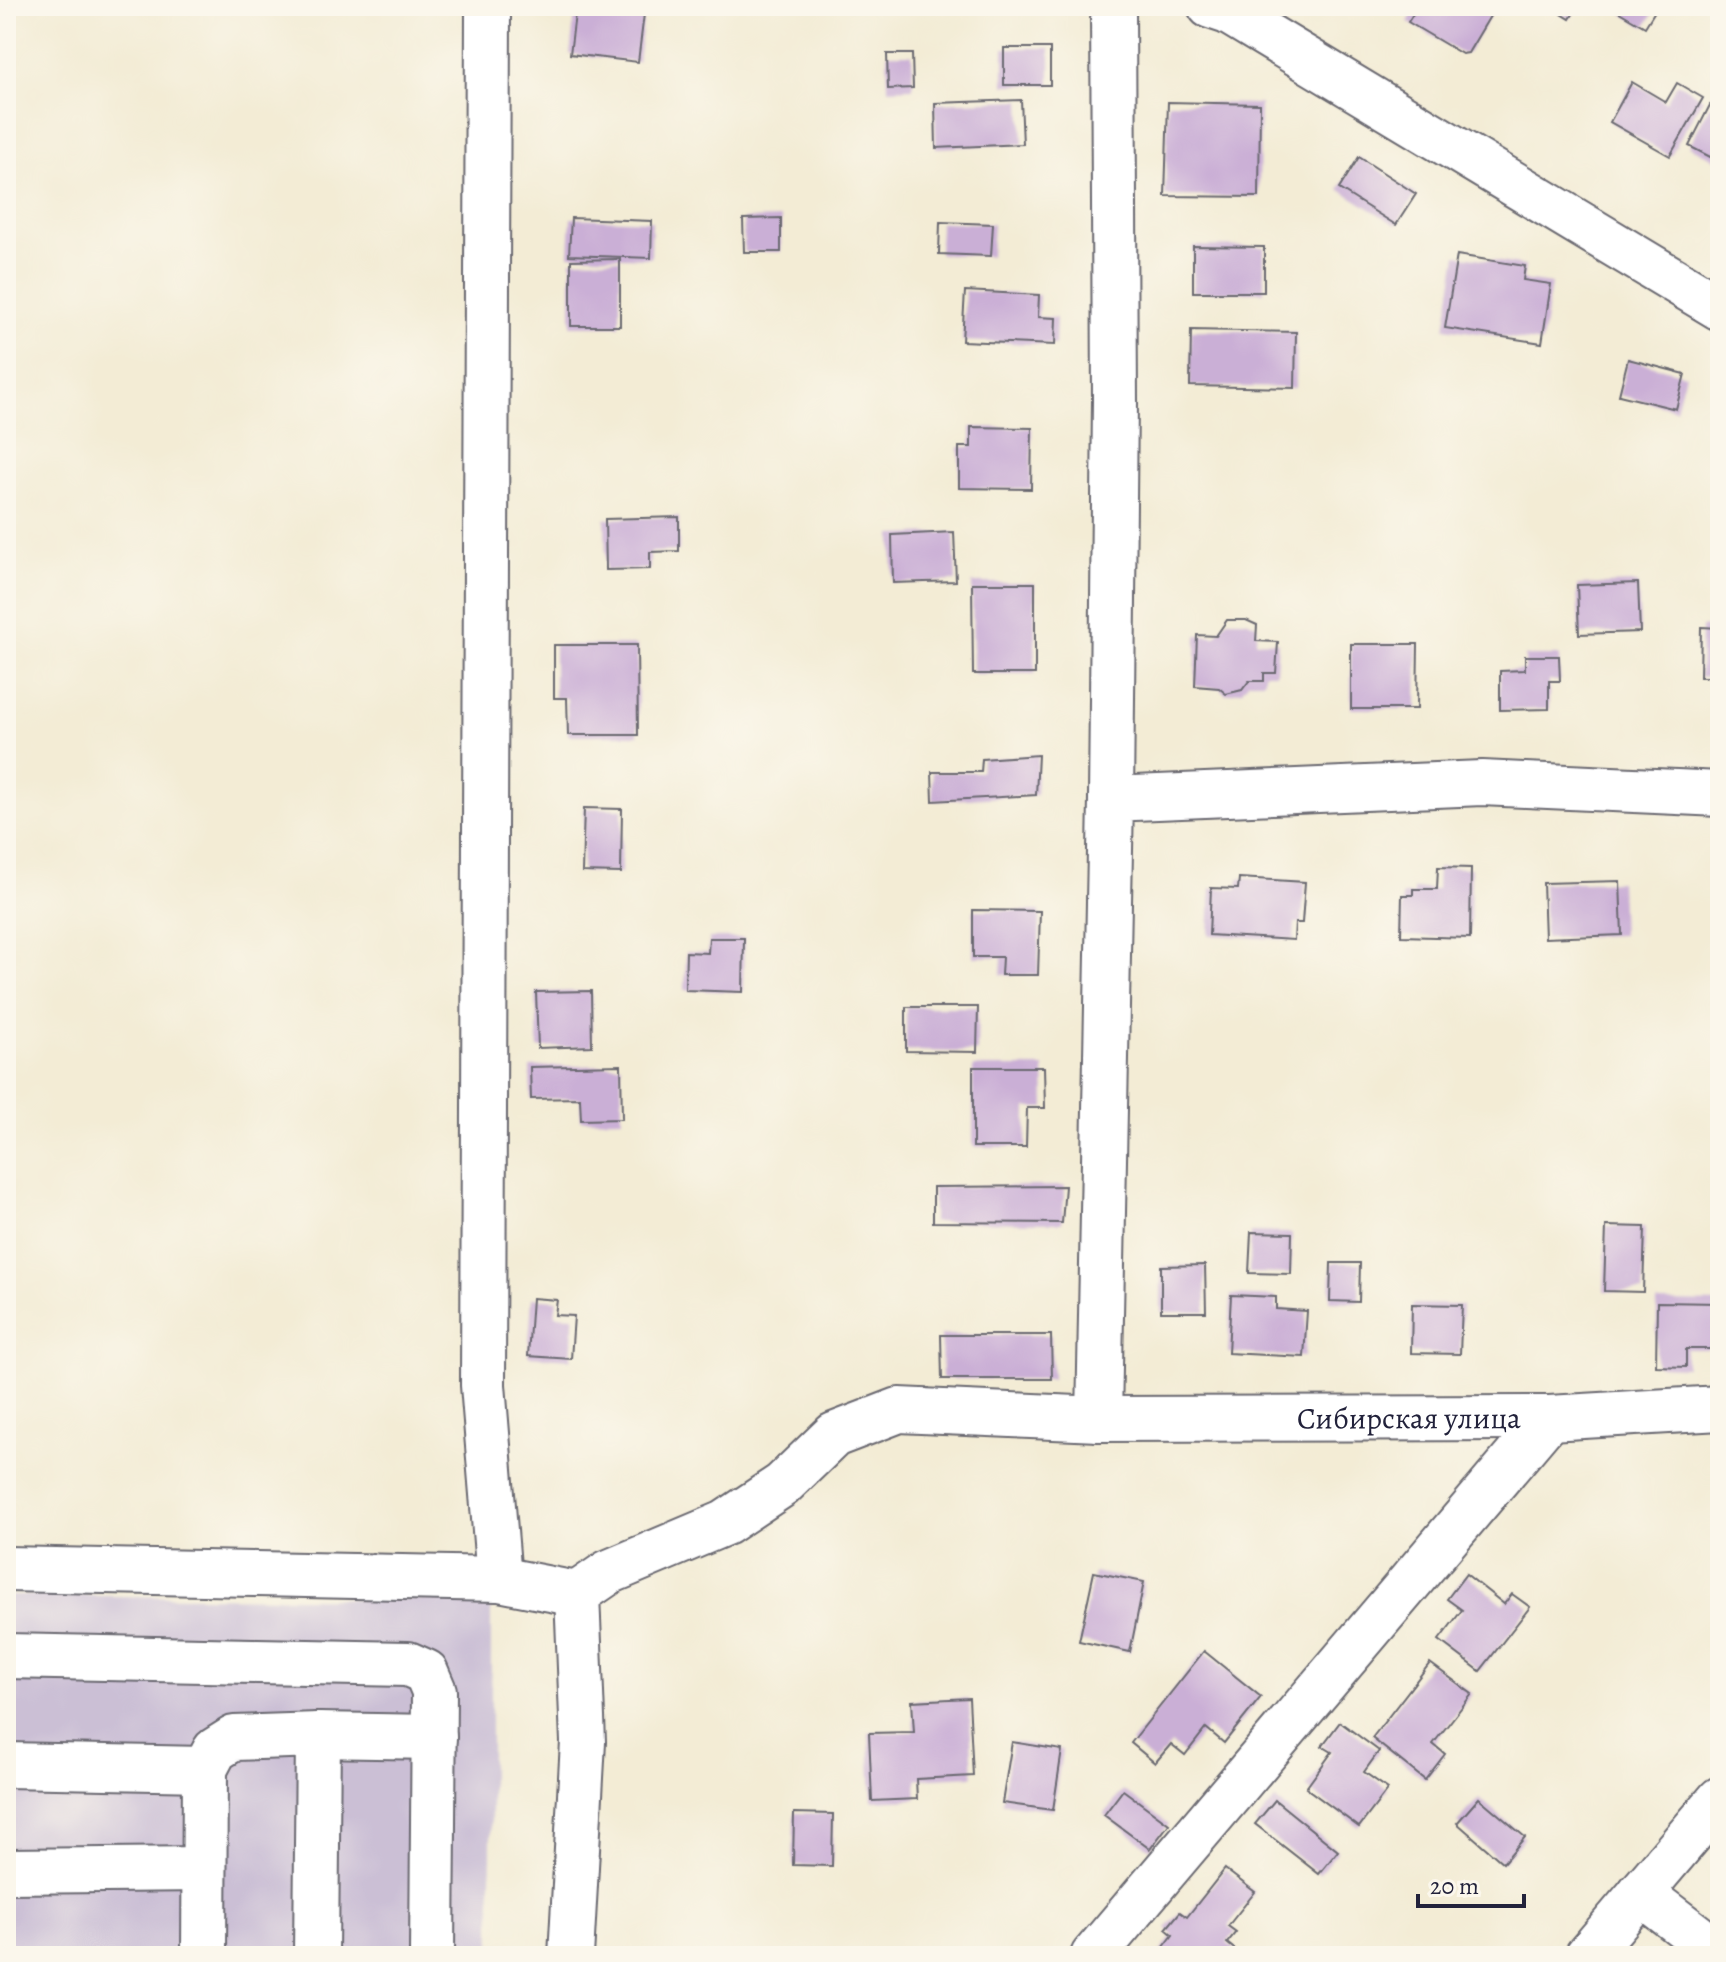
<svg xmlns="http://www.w3.org/2000/svg" width="1726" height="1962" font-family="Alegreya,serif">
<style>
.industrial{fill:#cbbfd5}
.building{fill:#caafd6}
.lines{fill:none;stroke-linecap:round;stroke-linejoin:round}
.minor-casing{stroke:#6b6971;stroke-width:48}
.minor{stroke:#fff;stroke-width:44}
.labels{text-anchor:middle;dominant-baseline:central;stroke-width:8;stroke-linejoin:round;paint-order:stroke}
.street-label{font-size:30px;fill:#22223b;stroke:#fbf7ec}
</style>
<rect width="100%" height="100%" fill="#fbf7ec"/>
<filter id="ink" filterUnits="userSpaceOnUse"><feTurbulence type="fractalNoise" baseFrequency=".0125" numOctaves="2"/><feDisplacementMap in="SourceGraphic" scale="16" xChannelSelector="R" yChannelSelector="G"/><feConvolveMatrix kernelMatrix="1 2 1 2 8 2 1 2 1" color-interpolation-filters="sRGB"/></filter>
<filter id="wash" filterUnits="userSpaceOnUse"><feTurbulence type="fractalNoise" baseFrequency=".006" numOctaves="4" result="noise"/><feDisplacementMap in="SourceGraphic" scale="32" xChannelSelector="R" yChannelSelector="G"/><feGaussianBlur stdDeviation="1.8" result="paint"/><feColorMatrix in="noise" values="0 0 0 0 0 0 0 0 0 0 0 0 0 0 0 0 0 1.4 0 .05"/><feComposite in="paint" operator="in"/></filter>
<g filter="url(#wash)">
<rect width="100%" height="100%" fill="#f3ecd5"/>
<!-- industrial -->
<path class="industrial" d="M 6,1595 L 491,1600 L 491,1956 L 6,1956 Z"/>
<g id="blocks">
<!-- building -->
<g class="building">
<path d="M 576,6 L 645,6 L 638,62 L 570,54 Z"/>
<path d="M 1418,6 L 1496,6 L 1468,53 L 1462,54 L 1408,22 Z"/>
<path d="M 1549,6 L 1578,6 L 1570,19 Z"/>
<path d="M 1609,6 L 1658,6 L 1645,27 Z"/>
<rect x="1004" y="48" width="46" height="37"/>
<path d="M 887,54 L 912,54 L 913,88 L 888,89 Z"/>
<path d="M 1632,82 L 1666,102 L 1677,83 L 1703,98 L 1670,156 L 1610,122 Z"/>
<path d="M 1021,100 L 1023,144 L 936,148 L 935,103 Z"/>
<path d="M 1168,102 L 1260,104 L 1259,197 L 1165,196 Z"/>
<path d="M 1710,105 L 1720,110 L 1720,162 L 1689,146 Z"/>
<path d="M 1359,157 L 1416,194 L 1396,225 L 1339,189 Z"/>
<path d="M 571,218 L 652,221 L 651,258 L 569,255 Z"/>
<path d="M 781,218 L 781,252 L 744,252 L 743,219 Z"/>
<path d="M 940,222 L 993,224 L 991,256 L 939,254 Z"/>
<path d="M 1193,246 L 1264,247 L 1264,292 L 1193,292 Z"/>
<path d="M 1457,255 L 1525,266 L 1523,280 L 1551,284 L 1542,343 L 1445,328 Z"/>
<path d="M 620,259 L 620,326 L 571,326 L 571,260 Z"/>
<path d="M 965,291 L 1039,295 L 1038,317 L 1056,318 L 1055,345 L 962,341 Z"/>
<path d="M 1191,330 L 1296,332 L 1295,388 L 1190,386 Z"/>
<path d="M 1628,359 L 1685,374 L 1676,409 L 1619,395 Z"/>
<path d="M 971,427 L 1032,428 L 1031,489 L 959,488 L 959,447 L 971,447 Z"/>
<path d="M 679,517 L 679,551 L 650,552 L 650,569 L 606,570 L 605,519 Z"/>
<path d="M 954,532 L 956,581 L 893,583 L 892,535 Z"/>
<path d="M 972,583 L 1035,583 L 1035,674 L 973,674 Z"/>
<path d="M 1638,583 L 1640,632 L 1579,634 L 1577,585 Z"/>
<path d="M 1227,620 L 1246,620 L 1257,625 L 1256,641 L 1278,642 L 1276,673 L 1264,673 L 1264,681 L 1249,681 L 1242,690 L 1226,694 L 1219,688 L 1195,686 L 1197,635 L 1216,636 Z"/>
<path d="M 1701,627 L 1720,628 L 1720,677 L 1700,677 Z"/>
<path d="M 1351,644 L 1418,644 L 1417,709 L 1351,709 Z"/>
<path d="M 554,645 L 637,645 L 638,735 L 568,735 L 567,698 L 554,698 Z"/>
<path d="M 1525,656 L 1559,656 L 1560,681 L 1549,681 L 1549,709 L 1500,710 L 1500,671 L 1525,670 Z"/>
<path d="M 1038,755 L 1036,795 L 933,801 L 932,772 L 981,772 L 982,759 Z"/>
<path d="M 584,808 L 622,809 L 621,873 L 582,872 Z"/>
<path d="M 1438,867 L 1471,868 L 1470,938 L 1401,936 L 1402,895 L 1413,895 L 1413,889 L 1437,889 Z"/>
<path d="M 1239,878 L 1305,882 L 1302,923 L 1295,923 L 1294,940 L 1209,935 L 1211,888 L 1238,889 Z"/>
<path d="M 1620,881 L 1622,935 L 1545,938 L 1543,883 Z"/>
<path d="M 973,910 L 1040,911 L 1038,975 L 1001,975 L 1002,957 L 973,957 Z"/>
<path d="M 709,938 L 744,938 L 743,992 L 685,990 L 686,952 L 708,953 Z"/>
<path d="M 591,991 L 592,1046 L 538,1048 L 536,992 Z"/>
<path d="M 906,1007 L 978,1007 L 977,1052 L 906,1051 Z"/>
<path d="M 621,1065 L 622,1119 L 581,1120 L 580,1098 L 531,1099 L 530,1067 Z"/>
<path d="M 973,1067 L 1044,1067 L 1045,1108 L 1027,1108 L 1026,1147 L 973,1147 Z"/>
<path d="M 1065,1186 L 1062,1223 L 933,1222 L 933,1187 Z"/>
<path d="M 1606,1226 L 1645,1227 L 1643,1292 L 1604,1291 Z"/>
<path d="M 1251,1232 L 1292,1233 L 1291,1274 L 1249,1273 Z"/>
<path d="M 1331,1263 L 1360,1263 L 1359,1302 L 1330,1301 Z"/>
<path d="M 1205,1265 L 1206,1312 L 1161,1312 L 1161,1266 Z"/>
<path d="M 1231,1295 L 1276,1297 L 1276,1309 L 1307,1311 L 1304,1357 L 1228,1353 Z"/>
<path d="M 532,1298 L 557,1300 L 555,1315 L 574,1316 L 571,1359 L 528,1356 Z"/>
<path d="M 1657,1302 L 1720,1303 L 1720,1349 L 1686,1349 L 1686,1367 L 1656,1366 Z"/>
<path d="M 1412,1304 L 1462,1305 L 1460,1354 L 1411,1353 Z"/>
<path d="M 941,1335 L 1051,1335 L 1052,1379 L 942,1379 Z"/>
<path d="M 1094,1572 L 1144,1582 L 1130,1652 L 1079,1641 Z"/>
<path d="M 1466,1574 L 1504,1604 L 1512,1594 L 1530,1607 L 1480,1671 L 1439,1640 L 1462,1610 L 1447,1599 Z"/>
<path d="M 1204,1651 L 1261,1697 L 1224,1743 L 1206,1728 L 1185,1755 L 1171,1744 L 1155,1763 L 1131,1743 Z"/>
<path d="M 1430,1663 L 1472,1694 L 1433,1744 L 1445,1754 L 1425,1780 L 1372,1738 Z"/>
<path d="M 969,1698 L 973,1776 L 916,1779 L 917,1799 L 872,1801 L 869,1733 L 914,1732 L 912,1701 Z"/>
<path d="M 1340,1722 L 1379,1751 L 1364,1772 L 1388,1789 L 1359,1827 L 1306,1788 L 1332,1752 L 1322,1746 Z"/>
<path d="M 1012,1742 L 1062,1750 L 1053,1810 L 1002,1803 Z"/>
<path d="M 1123,1790 L 1169,1824 L 1150,1849 L 1104,1815 Z"/>
<path d="M 1479,1798 L 1525,1837 L 1503,1863 L 1457,1823 Z"/>
<path d="M 1275,1800 L 1338,1851 L 1319,1874 L 1255,1824 Z"/>
<path d="M 794,1813 L 833,1814 L 832,1866 L 793,1865 Z"/>
<path d="M 1225,1869 L 1255,1892 L 1228,1926 L 1236,1932 L 1227,1943 L 1238,1952 L 1235,1956 L 1157,1956 L 1173,1935 L 1166,1929 L 1180,1912 L 1187,1917 Z"/>
</g>
</g>
</g>
<g filter="url(#ink)">
<use href="#blocks" fill-opacity="0" stroke="#6b6971" stroke-width="2"/>
<g class="lines">
<!-- minor casing -->
<g class="minor-casing">
<g id="minor">
<path d="M 488,6 L 483,1385 L 499,1579"/>
<path d="M 1210,6 L 1228,12 L 1720,308"/>
<path d="M 1111,799 L 1115,401 L 1113,6"/>
<path id="s1" d="M 1099,1419 L 1549,1418 L 1720,1408"/>
<path d="M 6,1569 L 499,1579 L 577,1594"/>
<path d="M 6,1656 L 408,1664 L 426,1672 L 434,1691 L 432,1956"/>
<path d="M 6,1765 L 205,1769"/>
<path d="M 6,1871 L 204,1869"/>
<path d="M 1640,1893 L 1720,1954"/>
<path d="M 204,1956 L 205,1769 L 215,1750 L 234,1738 L 318,1735 L 434,1737"/>
<path d="M 316,1956 L 318,1735"/>
<path d="M 571,1956 L 583,1742 L 577,1594 L 609,1572 L 725,1523 L 782,1485 L 834,1435 L 899,1410 L 1099,1419 L 1111,799 L 1482,783 L 1720,794"/>
<path d="M 1093,1956 L 1549,1418"/>
<path d="M 1587,1956 L 1720,1799"/>
</g>
</g>
<!-- minor -->
<use href="#minor" class="minor"/>
</g>
</g>
<g class="labels">
<!-- street labels -->
<g class="street-label">
<text stroke="none"><textPath href="#s1" startOffset="310">Сибирская улица</textPath></text>
</g>
</g>
<!-- margin -->
<rect width="1726" height="1962" fill="none" stroke="#fbf7ec" stroke-width="32"/>
<!-- scale -->
<path d="M1418 1894v12h106v-12" fill="none" stroke="#22223b" stroke-width="4"/>
<text x="1430" y="1894" font-size="24" fill="#22223b" stroke="#fbf7ec" stroke-width="6" paint-order="stroke">20 m</text>
</svg>
